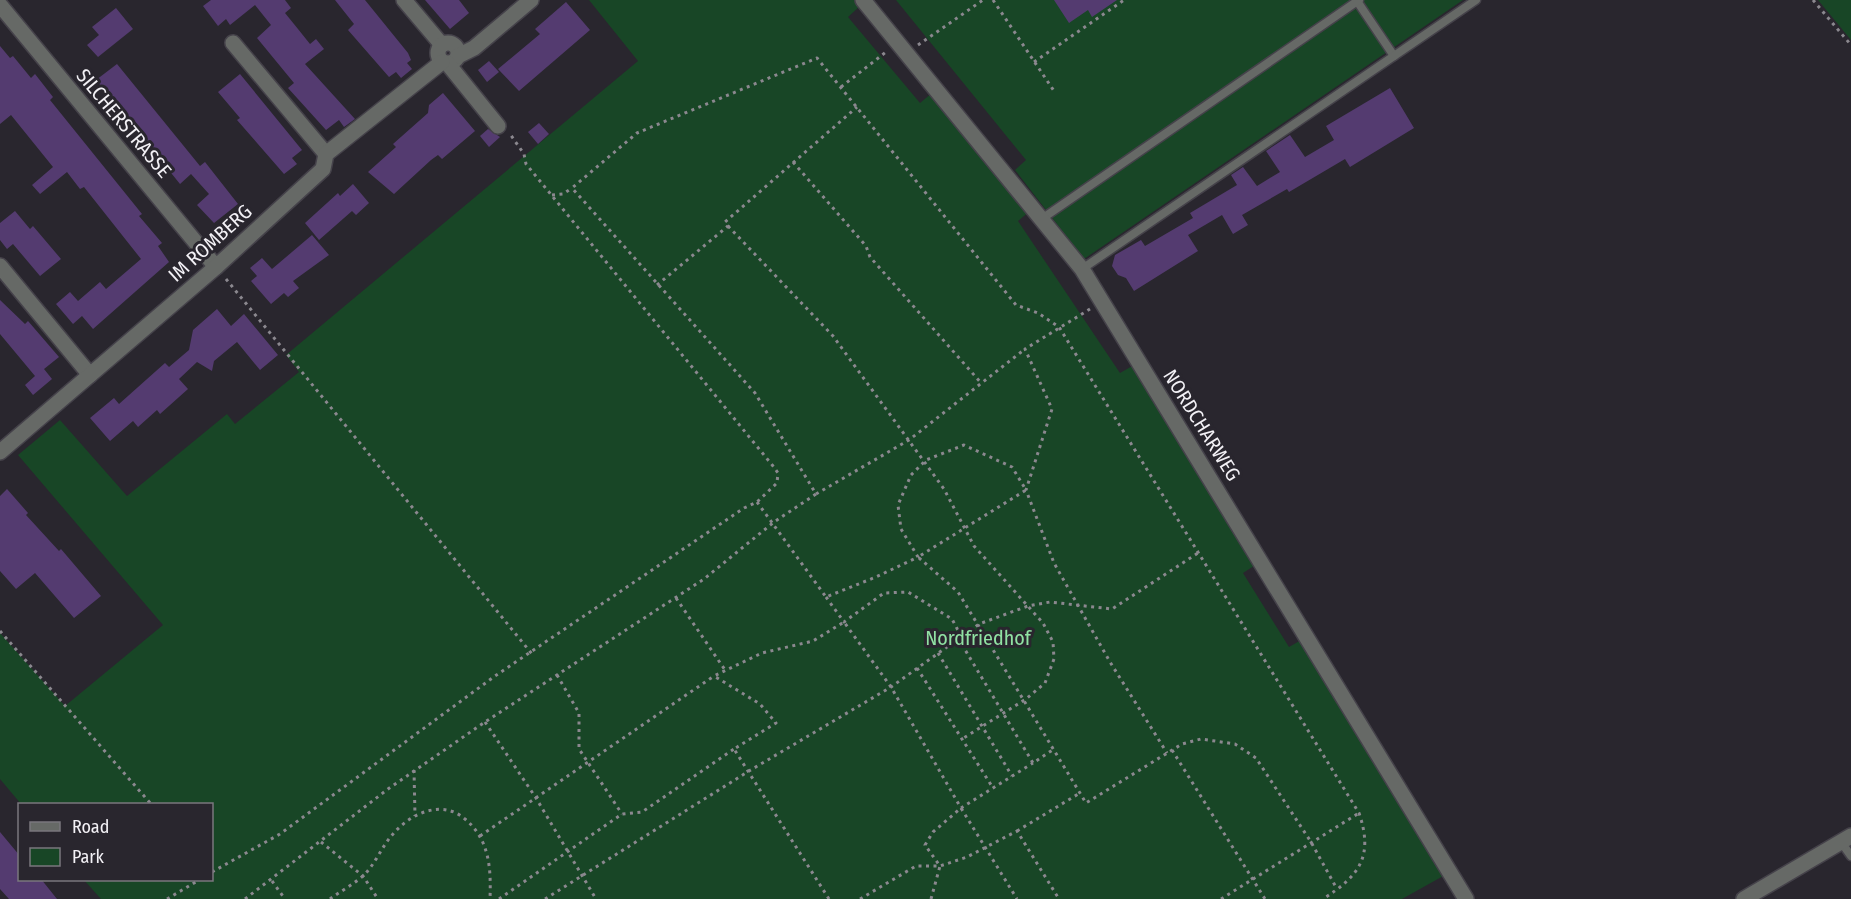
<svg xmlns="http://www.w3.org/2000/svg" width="1851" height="899" font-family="'Fira Sans Condensed',sans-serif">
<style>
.green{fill:#184626}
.building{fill:#543b70}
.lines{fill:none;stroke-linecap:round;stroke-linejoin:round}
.service-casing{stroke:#45424a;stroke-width:11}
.minor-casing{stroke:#45424a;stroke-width:18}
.path{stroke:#8b888f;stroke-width:3;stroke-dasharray:3 4.5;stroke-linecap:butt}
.service{stroke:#666966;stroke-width:8}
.minor{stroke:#666966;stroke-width:15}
.labels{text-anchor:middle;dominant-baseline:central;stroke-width:6;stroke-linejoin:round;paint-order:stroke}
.street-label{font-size:20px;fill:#f3f1f6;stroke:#29262e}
.park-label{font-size:20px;fill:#90e2a3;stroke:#29262e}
</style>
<rect width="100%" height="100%" fill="#29262e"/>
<!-- green -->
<g class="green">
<path d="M 589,0 L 855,0 L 860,6 L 848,17 L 920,103 L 932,93 L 1030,211 L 1018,221 L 1120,373 L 1134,365 L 1257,564 L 1243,573 L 1289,647 L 1303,639 L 1445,875 L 1402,899 L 101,899 L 84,880 L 212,880 L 212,804 L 21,804 L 0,779 L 0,633 L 65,706 L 163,625 L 18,455 L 60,420 L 127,496 L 227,414 L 235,424 L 299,372 L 286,355 L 638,61 Z"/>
<path d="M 896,0 L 1463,0 L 1084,259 L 1015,170 L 1026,160 Z"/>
<path d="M 1818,0 L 1851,0 L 1851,40 Z"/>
</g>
<!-- building -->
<g class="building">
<path d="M 211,0 L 285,0 L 291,8 L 285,13 L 298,29 L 310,44 L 316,39 L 324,49 L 305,64 L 355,119 L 344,127 L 339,120 L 326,130 L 288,88 L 294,83 L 257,38 L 271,25 L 255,5 L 230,25 L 226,19 L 218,26 L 203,6 Z"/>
<path d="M 335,0 L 365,0 L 408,53 L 411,60 L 407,63 L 412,69 L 401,78 L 396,72 L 389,77 L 348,30 L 354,24 Z"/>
<path d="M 425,0 L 459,0 L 469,13 L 450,29 Z"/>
<path d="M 1054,0 L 1117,0 L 1092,17 L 1088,10 L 1069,23 Z"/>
<path d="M 566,2 L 590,30 L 519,91 L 498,69 L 540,34 L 535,29 Z"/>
<path d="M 116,8 L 133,29 L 98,57 L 87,45 L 99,35 L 92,27 Z"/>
<path d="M 0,46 L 10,58 L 13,56 L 31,78 L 35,74 L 53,97 L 50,100 L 142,214 L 139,216 L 162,243 L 158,246 L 169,262 L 93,329 L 82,316 L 73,324 L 56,304 L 70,292 L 78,301 L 100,282 L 106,289 L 141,259 L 84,187 L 80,189 L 67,172 L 40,194 L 32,185 L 53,167 L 11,115 L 0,124 Z"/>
<path d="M 489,61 L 499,72 L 487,82 L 478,70 Z"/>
<path d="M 117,64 L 200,166 L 205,162 L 238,204 L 214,223 L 197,205 L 209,194 L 191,174 L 180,184 L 96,80 Z"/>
<path d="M 240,74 L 302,150 L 292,158 L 297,164 L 284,174 L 237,120 L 240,118 L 218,92 Z"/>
<path d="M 1390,88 L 1414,128 L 1350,167 L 1345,159 L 1289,192 L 1287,189 L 1242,215 L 1248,225 L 1233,234 L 1222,215 L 1188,235 L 1198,251 L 1134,291 L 1126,278 L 1118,275 L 1112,266 L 1115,255 L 1141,240 L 1145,246 L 1193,218 L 1190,213 L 1237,185 L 1231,175 L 1243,167 L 1257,186 L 1280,172 L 1266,151 L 1290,135 L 1305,157 L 1334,140 L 1326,126 Z"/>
<path d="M 443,93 L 475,131 L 442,159 L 438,155 L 431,160 L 394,194 L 368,172 L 396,147 L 393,144 L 428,113 L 429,105 Z"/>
<path d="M 539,123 L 549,134 L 538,144 L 528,132 Z"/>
<path d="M 488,129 L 500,137 L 489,147 L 480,136 Z"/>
<path d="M 353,184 L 369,203 L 356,215 L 352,211 L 319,240 L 305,223 L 338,193 L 340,196 Z"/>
<path d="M 15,211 L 30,229 L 33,226 L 61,259 L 40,276 L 13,244 L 7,249 L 0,240 L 0,223 Z"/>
<path d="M 312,235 L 329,255 L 293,281 L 299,288 L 288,297 L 284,293 L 271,304 L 251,281 L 257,276 L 250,268 L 262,258 L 272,269 Z"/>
<path d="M 0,300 L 25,324 L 28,321 L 59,357 L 44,369 L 52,379 L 33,395 L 25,385 L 35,376 L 0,334 Z"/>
<path d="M 217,309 L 231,326 L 244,314 L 278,355 L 260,370 L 237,342 L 214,361 L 212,371 L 197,362 L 179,379 L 188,389 L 160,414 L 157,410 L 138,427 L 133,421 L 110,441 L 90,418 L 114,398 L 119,404 L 165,363 L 169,367 L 189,350 L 193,330 Z"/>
<path d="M 7,489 L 28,513 L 26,515 L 59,551 L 61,549 L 101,596 L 74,618 L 35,573 L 16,589 L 0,571 L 0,496 Z"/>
<path d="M 0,832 L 20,856 L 20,879 L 41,879 L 57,899 L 9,899 L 0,889 Z"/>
</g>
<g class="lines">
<!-- service casing -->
<g class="service-casing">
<g id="service">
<path d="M 1357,1 L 1394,56"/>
<path d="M 1043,218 L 1359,0"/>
<path d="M 1082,269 L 1476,0"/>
<path d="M 1841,842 L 1851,856"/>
</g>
</g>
<!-- minor casing -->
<g class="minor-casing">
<g id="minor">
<path d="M 404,0 L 442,45"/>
<path d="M 863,0 L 1082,269 L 1466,899"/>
<path d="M 0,5 L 216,267"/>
<circle cx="448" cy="53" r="10"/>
<path d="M 233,43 L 326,154"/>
<path d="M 458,56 L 474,48 L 531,0"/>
<path d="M 448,64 L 498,126"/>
<path d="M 0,266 L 90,375"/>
<path d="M 0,452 L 216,267 L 323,169 L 326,154 L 442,62"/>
<path d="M 1744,899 L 1851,836"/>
</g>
</g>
<!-- path -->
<g class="path">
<path d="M 993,0 L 1054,91"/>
<path d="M 1813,0 L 1851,45"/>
<path d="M 918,45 L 983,0"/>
<path d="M 1034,62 L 1124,0"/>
<path d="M 841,87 L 886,52"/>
<path d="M 793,162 L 866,246 L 870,257 L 982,384"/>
<path d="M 552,195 L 563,194 L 572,188"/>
<path d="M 728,226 L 833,336 L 944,489 L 974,546 L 1043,623 L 1053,642 L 1054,659 L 1045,683 L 1026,699 L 962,739"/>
<path d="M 226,279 L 532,654"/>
<path d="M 657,285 L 728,226 L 725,222 L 857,107"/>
<path d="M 1090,309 L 1025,349 L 1052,409 L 1026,490 L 1054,563 L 1110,662 L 1167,753"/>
<path d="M 816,494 L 909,440 L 1025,349"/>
<path d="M 757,502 L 826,597 L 876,577 L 918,557 L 901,529 L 898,505 L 911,475 L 926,460 L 964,445 L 1012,467 L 1026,490 L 918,557 L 958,592 L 1086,803 L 1182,744 L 1201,739 L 1235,744 L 1256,758 L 1311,842 L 1337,889"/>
<path d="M 826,597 L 844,622 L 884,593 L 908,592 L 952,619 L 961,636"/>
<path d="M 676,598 L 725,670"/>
<path d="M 0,631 L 151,804"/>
<path d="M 958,638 L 1033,763 L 1054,749"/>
<path d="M 938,653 L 1012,776"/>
<path d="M 917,668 L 993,788"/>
<path d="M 557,675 L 579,713 L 579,749 L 622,814"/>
<path d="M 485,722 L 536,798 L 596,899"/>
<path d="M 1172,750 L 1265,899"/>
<path d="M 414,770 L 415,816"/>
<path d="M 1017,831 L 1080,793"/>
<path d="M 480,836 L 714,676"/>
<path d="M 321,842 L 363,876 L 378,899"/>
<path d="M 212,872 L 280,834 L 495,676 L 744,508 L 757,502 L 777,483 L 778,473 L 773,466 L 526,164 L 524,154 L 510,134"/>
<path d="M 272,881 L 285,899"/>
<path d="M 167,899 L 199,880"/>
<path d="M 245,899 L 388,789 L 485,722 L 704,579 L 774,522 L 816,494 L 755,393 L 572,188 L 637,133 L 817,58 L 1016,305 L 1038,313 L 1059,327 L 1359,813 C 1374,857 1359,876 1323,899"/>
<path d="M 330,899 C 341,891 354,884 364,875 C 376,863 382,846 393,834 C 411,813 442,799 465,819 C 490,840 491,869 490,899"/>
<path d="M 499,899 L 622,814 L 642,812 L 734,749"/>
<path d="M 545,899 L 749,771 L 891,687 L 979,624 L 1028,606 L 1050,602 L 1112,609 L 1198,553"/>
<path d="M 829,899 L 734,749 L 776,723 L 760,704 L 714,676 L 762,653 L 813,641 L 844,622 L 891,687 L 961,808 L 1033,763"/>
<path d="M 860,899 L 916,866 L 940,866 L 967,857 L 1017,831 L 1059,899"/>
<path d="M 931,899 L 940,866 L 925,845 L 933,832 L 961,808 L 1017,899"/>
<path d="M 1221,899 L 1359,813"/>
</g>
<!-- service -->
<use href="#service" class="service"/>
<!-- minor -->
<use href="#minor" class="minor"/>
</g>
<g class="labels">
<!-- street labels -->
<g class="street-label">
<text transform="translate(124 123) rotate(50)">SILCHERSTRASSE</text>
<text transform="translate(210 243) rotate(-42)">IM ROMBERG</text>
<text transform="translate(1202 425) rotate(58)">NORDCHARWEG</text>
</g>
<!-- park labels -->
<g class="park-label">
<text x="978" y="638">Nordfriedhof</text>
</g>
</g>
<!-- legend -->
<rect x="18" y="803" width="195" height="78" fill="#29262e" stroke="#7a777e" stroke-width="1.5"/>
<rect x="30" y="822" width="30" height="9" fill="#666966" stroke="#7a777e" stroke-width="1.5"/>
<text x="72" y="833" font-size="18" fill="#f3f1f6">Road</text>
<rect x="30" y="848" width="30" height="18" fill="#184626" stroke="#7a777e" stroke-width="1.5"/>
<text x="72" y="863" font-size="18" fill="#f3f1f6">Park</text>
</svg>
